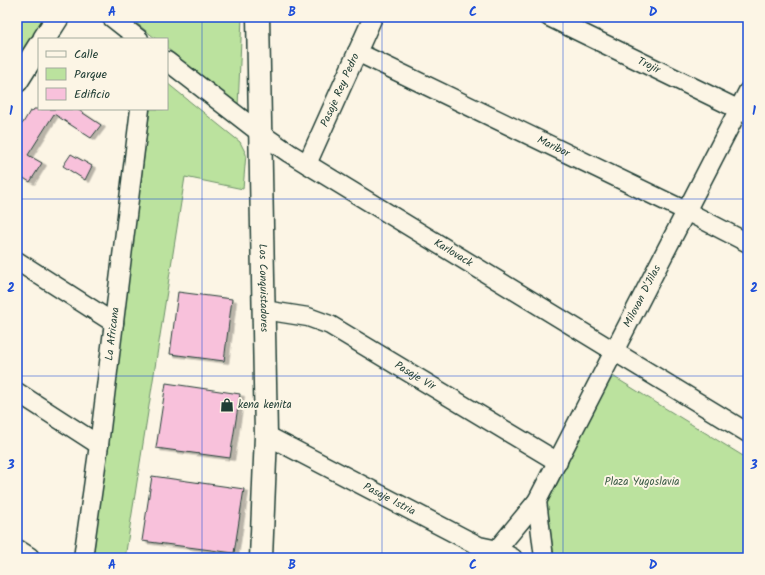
<svg xmlns="http://www.w3.org/2000/svg" width="765" height="575" font-family="Kalam,sans-serif">
<style>
.green{fill:#bbe29e;stroke:#6d9069}
.building{fill:#f8c1db;stroke:#1f3d34;filter:url(#shadow)}
.lines{fill:none;stroke-linecap:round;stroke-linejoin:round}
.minor-casing{stroke:#1f3d34;stroke-width:21}
.tertiary-casing{stroke:#1f3d34;stroke-width:25}
.secondary-casing{stroke:#1f3d34;stroke-width:25}
.minor{stroke:#fcf5e5;stroke-width:18}
.tertiary{stroke:#fcf5e5;stroke-width:22}
.secondary{stroke:#fcf5e5;stroke-width:22}
.grid{fill:none;stroke:#1d4ed8;stroke-width:1;stroke-opacity:0.55}
.labels{text-anchor:middle;dominant-baseline:central;stroke-width:4;stroke-linejoin:round;paint-order:stroke}
.street-label{font-size:11px;fill:#1f3d34;stroke:#fcf5e5}
.poi-label{font-size:11px;fill:#1f3d34;stroke:#fcf5e5;text-anchor:start}
.park-label{font-size:11px;fill:#3e5e49;stroke:#fcf5e5}
.neatline{fill:none;stroke:#1d4ed8;stroke-width:1.5}
.grid-label{font-size:13px;text-anchor:middle;font-weight:bold;fill:#1d4ed8}
</style>
<defs>
<filter id="shadow"><feDropShadow dx="4.5" dy="2.5" stdDeviation="0" flood-color="#0004"/></filter>
</defs>
<rect width="100%" height="100%" fill="#fcf5e5"/>
<filter id="ink" filterUnits="userSpaceOnUse"><feTurbulence type="fractalNoise" baseFrequency=".025" numOctaves="2"/><feDisplacementMap in="SourceGraphic" scale="8" xChannelSelector="R" yChannelSelector="G"/><feConvolveMatrix kernelMatrix="1 2 1 2 8 2 1 2 1" color-interpolation-filters="sRGB"/></filter>
<g filter="url(#ink)">
<!-- green -->
<g class="green">
<path d="M 17,17 L 46,17 L 17,61 Z"/>
<path d="M 129,17 L 242,17 L 238,107 L 167,48 L 167,39 L 156,39 Z"/>
<path d="M 167,83 L 240,142 L 246,154 L 243,189 L 185,177 L 125,558 L 93,558 L 150,109 L 167,109 Z"/>
<path d="M 611,375 L 748,459 L 748,558 L 554,558 L 547,504 Z"/>
</g>
<!-- building -->
<g class="building">
<path d="M 34,109 L 77,109 L 101,125 L 91,138 L 54,114 L 28,155 L 42,163 L 30,182 L 17,174 L 17,128 L 23,123 L 30,111 L 32,112 Z"/>
<path d="M 71,154 L 92,166 L 85,180 L 63,166 Z"/>
<path d="M 178,292 L 232,299 L 224,361 L 170,354 Z"/>
<path d="M 166,383 L 240,394 L 230,458 L 156,448 Z"/>
<path d="M 152,476 L 244,489 L 234,553 L 142,541 Z"/>
</g>
<g class="lines">
<!-- minor casing -->
<g class="minor-casing">
<g id="minor">
<path d="M 111,17 L 139,39"/>
<path id="s1" d="M 549,17 L 748,114"/>
<path id="s2" d="M 357,52 L 686,211 L 748,243"/>
<path id="s3" d="M 167,61 L 260,133 L 289,153 L 748,433"/>
<path id="s4" d="M 307,164 L 373,17"/>
<path d="M 17,261 L 114,323"/>
<path id="s5" d="M 264,310 L 308,317 L 330,325 L 558,462"/>
<path d="M 17,392 L 99,445"/>
<path id="s6" d="M 266,435 L 479,546 L 498,550 L 513,558"/>
<path d="M 537,501 L 544,558"/>
<path id="s7" d="M 83,558 L 99,445 L 140,109"/>
<path id="s8" d="M 490,558 L 537,501 L 748,91"/>
</g>
</g>
<!-- tertiary casing -->
<g class="tertiary-casing">
<g id="tertiary">
<path id="s9" d="M 258,17 L 266,435 L 261,558"/>
<path d="M 17,551 L 28,558"/>
</g>
</g>
<!-- secondary casing -->
<g class="secondary-casing">
<g id="secondary">
<path d="M 44,39 L 58,17"/>
<path d="M 17,81 L 39,46"/>
</g>
</g>
<!-- minor -->
<use href="#minor" class="minor"/>
<!-- tertiary -->
<use href="#tertiary" class="tertiary"/>
<!-- secondary -->
<use href="#secondary" class="secondary"/>
</g>
</g>
<!-- grid -->
<path class="grid" d="M 202,17 L 202,558M 382,17 L 382,558M 563,17 L 563,558M 17,199 L 748,199M 17,376 L 748,376"/>
<!-- icons -->
<defs>
<g id="shop-bare" transform="scale(1.08)"><path d="M-5-2.5h2.3a2.7 3.5 0 0 1 5.4 0H5L5.5 6h-11ZM-1.5-2.5h3a1.5 2.3 0 0 0-3 0Z" fill="#1f3d34" stroke="#fcf5e5" stroke-width="2.5" paint-order="stroke"/></g>
</defs>
<g fill-rule="evenodd">
<use href="#shop-bare" x="227" y="405"/>
</g>
<g class="labels">
<!-- street labels -->
<g class="street-label">
<text stroke="none"><textPath href="#s1" startOffset="111">Trojir</textPath></text>
<text stroke="none"><textPath href="#s4" startOffset="81">Pasaje Rey Pedro</textPath></text>
<text stroke="none"><textPath href="#s2" startOffset="218">Maribor</textPath></text>
<text stroke="none"><textPath href="#s3" startOffset="345">Karlovack</textPath></text>
<text stroke="none"><textPath href="#s9" startOffset="271">Los Conquistadores</textPath></text>
<text stroke="none"><textPath href="#s8" startOffset="304">Milovan D'Jilas</textPath></text>
<text stroke="none"><textPath href="#s7" startOffset="226">La Africana</textPath></text>
<text stroke="none"><textPath href="#s5" startOffset="167">Pasaje Vir</textPath></text>
<text stroke="none"><textPath href="#s6" startOffset="139">Pasaje Istria</textPath></text>
</g>
<!-- poi labels -->
<g class="poi-label">
<text x="238" y="405">kena kenita</text>
</g>
<!-- park labels -->
<g class="park-label">
<text x="642" y="482">Plaza Yugoslavia</text>
</g>
</g>
<!-- margin -->
<rect width="765" height="575" fill="none" stroke="#fcf5e5" stroke-width="44"/>
<!-- legend -->
<rect x="38" y="38" width="130" height="72" fill="#fcf5e5" stroke="#a4ab9e"/>
<rect x="46" y="51" width="20" height="6" fill="#fcf5e5" stroke="#a4ab9e"/>
<text x="74" y="58" font-size="12" fill="#1f3d34">Calle</text>
<rect x="46" y="68" width="20" height="12" fill="#bbe29e" stroke="#a4ab9e"/>
<text x="74" y="78" font-size="12" fill="#1f3d34">Parque</text>
<rect x="46" y="88" width="20" height="12" fill="#f8c1db" stroke="#a4ab9e"/>
<text x="74" y="98" font-size="12" fill="#1f3d34">Edificio</text>
<rect x="22" y="22" width="721" height="531" class="neatline"/>
<g class="grid-label">
<text x="112" y="16">A</text>
<text x="292" y="16">B</text>
<text x="473" y="16">C</text>
<text x="653" y="16">D</text>
<text x="11" y="115">1</text>
<text x="754" y="115">1</text>
<text x="11" y="292">2</text>
<text x="754" y="292">2</text>
<text x="11" y="469">3</text>
<text x="754" y="469">3</text>
<text x="112" y="569">A</text>
<text x="292" y="569">B</text>
<text x="473" y="569">C</text>
<text x="653" y="569">D</text>
</g>
</svg>
